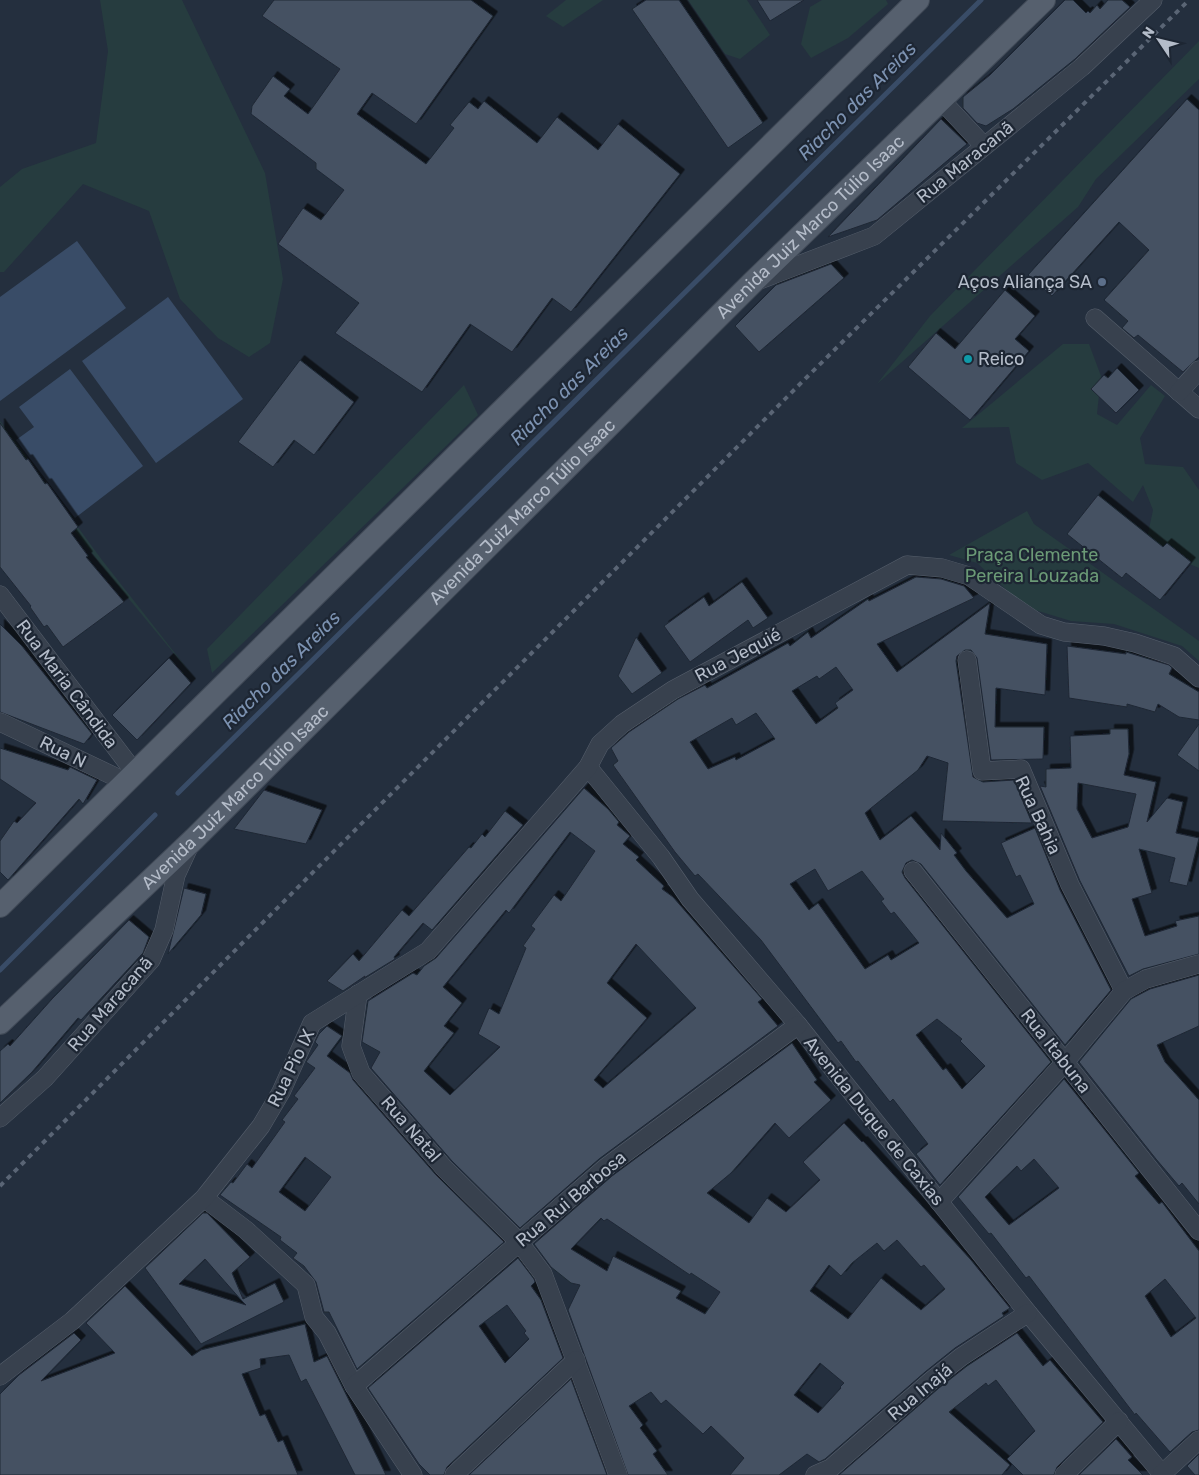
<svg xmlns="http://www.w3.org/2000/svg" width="1199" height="1475" font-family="Rubik,sans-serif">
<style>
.green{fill:#263c3f}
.water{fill:#394c67}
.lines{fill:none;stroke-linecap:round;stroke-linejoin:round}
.stream{stroke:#394c67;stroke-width:5}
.building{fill:#455162;stroke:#1f2835;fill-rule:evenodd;filter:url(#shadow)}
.minor-casing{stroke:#565f6c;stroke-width:19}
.major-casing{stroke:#414a57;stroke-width:24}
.minor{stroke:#38414e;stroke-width:18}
.major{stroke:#56606e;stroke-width:22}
.rail{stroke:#5a6575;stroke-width:4;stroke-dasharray:5 5;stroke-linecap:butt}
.service-dot{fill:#5c6f8a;stroke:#1d2633;stroke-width:2}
.culture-dot{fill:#0f9aa8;stroke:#1d2633;stroke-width:2}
.labels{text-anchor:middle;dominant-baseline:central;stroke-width:4.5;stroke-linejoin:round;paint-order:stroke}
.street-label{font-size:18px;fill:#b4bcc9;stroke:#1d2633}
.poi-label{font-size:18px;fill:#b4bcc9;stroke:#1d2633;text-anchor:end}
.park-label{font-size:18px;fill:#6b9a76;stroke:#1d2633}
.water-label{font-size:19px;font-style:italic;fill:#7c92b1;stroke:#1d2633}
</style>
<defs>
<filter id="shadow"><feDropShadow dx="4.5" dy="-4.5" stdDeviation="0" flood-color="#0009"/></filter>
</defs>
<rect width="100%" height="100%" fill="#242f3e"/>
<!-- green -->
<g class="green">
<path d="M 100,0 L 182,0 L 265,173 L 283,279 L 270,343 L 249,357 L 218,338 L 180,299 L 149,211 L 83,184 L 4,272 L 0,272 L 0,187 L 22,169 L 96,143 L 108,51 Z"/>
<path d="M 566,0 L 603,0 L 563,27 L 546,16 Z"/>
<path d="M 688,0 L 747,0 L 770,35 L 740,59 L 725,54 Z"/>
<path d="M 822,0 L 886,0 L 888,4 L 848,38 L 811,58 L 801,44 L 810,7 Z"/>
<path d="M 1199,41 L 1199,79 L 1096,179 L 1078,207 L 877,384 L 930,316 Z"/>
<path d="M 1063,344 L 1089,344 L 1101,376 L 1097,414 L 1117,425 L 1151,385 L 1165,396 L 1140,438 L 1145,464 L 1183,467 L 1199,490 L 1199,568 L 1187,563 L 1141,566 L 1153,510 L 1143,485 L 1133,502 L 1088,463 L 1042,480 L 1016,463 L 1009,427 L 962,428 Z"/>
<path d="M 464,385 L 478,415 L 212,673 L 207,649 Z"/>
<path d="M 0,421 L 102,560 L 196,680 L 100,564 L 0,432 Z"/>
<path d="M 1027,511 L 1034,524 L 1199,641 L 1199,661 L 1182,646 L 1114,624 L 1071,621 L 1035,610 L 1010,593 L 977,563 L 949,555 Z"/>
</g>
<!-- water -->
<g class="water">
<path d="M 77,241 L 126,308 L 0,401 L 0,297 Z"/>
<path d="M 168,297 L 243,399 L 156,463 L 82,361 Z"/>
<path d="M 70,369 L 143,466 L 75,518 L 16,440 L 34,427 L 19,407 Z"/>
</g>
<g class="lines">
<!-- stream -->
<g class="stream">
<path d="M 178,793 L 981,0"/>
<path d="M 0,970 L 155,815"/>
</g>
</g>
<!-- building -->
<g class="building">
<path d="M 274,0 L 471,0 L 493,16 L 416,124 L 372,93 L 357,114 L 426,164 L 454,128 L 450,125 L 469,102 L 478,109 L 484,101 L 537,143 L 557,117 L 598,150 L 618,124 L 680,174 L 571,312 L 552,298 L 512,352 L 470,324 L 422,392 L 335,333 L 359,303 L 278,244 L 303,208 L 321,220 L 344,190 L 316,169 L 316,163 L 251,114 L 252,106 L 273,76 L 290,89 L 284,96 L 308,114 L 340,69 L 262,16 Z"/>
<path d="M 646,0 L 679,0 L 763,123 L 728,148 L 632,9 Z"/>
<path d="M 757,0 L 804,0 L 770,21 Z"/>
<path d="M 1065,0 L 1073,0 L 1086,13 L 1088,11 L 1090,13 L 1097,5 L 1100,9 L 1108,0 L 1122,0 L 1130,7 L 1075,59 L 1013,109 L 986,126 L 977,123 L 963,108 L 963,97 L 990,75 Z"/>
<path d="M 1187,99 L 1199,110 L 1199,357 L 1183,372 L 1138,335 L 1134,338 L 1122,328 L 1128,321 L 1104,300 L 1149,250 L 1119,222 L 1052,296 L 1028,275 Z"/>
<path d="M 941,119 L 967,144 L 877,220 L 828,237 Z"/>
<path d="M 831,264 L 844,278 L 759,352 L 735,326 L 776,285 Z"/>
<path d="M 1005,290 L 1035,316 L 1015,339 L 1029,351 L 970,420 L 908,367 L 936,333 L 955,349 Z"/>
<path d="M 300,360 L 354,402 L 314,455 L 294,440 L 273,467 L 238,442 Z"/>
<path d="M 1117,368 L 1139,390 L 1116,413 L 1091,389 L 1104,375 L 1108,378 Z"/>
<path d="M 0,423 L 26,460 L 28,459 L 45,484 L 47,483 L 78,527 L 71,533 L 88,556 L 86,557 L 124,602 L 63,647 L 47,625 L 44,627 L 30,607 L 31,606 L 0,567 Z"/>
<path d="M 1098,495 L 1163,547 L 1167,543 L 1191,562 L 1160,600 L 1126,573 L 1122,578 L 1067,534 Z"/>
<path d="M 916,577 L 941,579 L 964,586 L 974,598 L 877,644 L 897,672 L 990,603 L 985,634 L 1047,644 L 1045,695 L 996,688 L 995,727 L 1044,727 L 1043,759 L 991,760 L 977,658 L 971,650 L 965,650 L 957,656 L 956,661 L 973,777 L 983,782 L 1014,780 L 1032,823 L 942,821 L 948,763 L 927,756 L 918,770 L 865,813 L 880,840 L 911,816 L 940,850 L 941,833 L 957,853 L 954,855 L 966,871 L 1007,918 L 1034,904 L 1020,875 L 1016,877 L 1001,843 L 1035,828 L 1060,890 L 1111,990 L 1065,1045 L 921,864 L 912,860 L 906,863 L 902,872 L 905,878 L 1051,1062 L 940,1185 L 916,1154 L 928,1144 L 893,1099 L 890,1102 L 858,1061 L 856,1062 L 841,1041 L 838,1043 L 761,940 L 698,874 L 695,876 L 675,852 L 613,765 L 618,761 L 611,748 L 629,732 L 678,699 L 705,685 L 707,688 L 788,643 L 790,646 L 808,632 L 811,638 L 868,599 L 869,601 ZM 836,667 L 853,690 L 835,703 L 838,708 L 816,724 L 792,691 L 817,676 L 819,679 ZM 756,713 L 775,739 L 736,760 L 735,757 L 708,769 L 690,742 L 732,718 L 736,725 ZM 815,869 L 828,891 L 862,871 L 884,899 L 881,901 L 891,914 L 894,912 L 919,943 L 891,960 L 888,955 L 865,969 L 818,903 L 809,910 L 790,884 ZM 937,1019 L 962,1039 L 960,1041 L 985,1066 L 962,1089 L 946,1068 L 943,1070 L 916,1035 Z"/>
<path d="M 742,582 L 768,618 L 753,628 L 748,620 L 690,662 L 664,626 L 704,597 L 709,606 Z"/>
<path d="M 0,624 L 22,646 L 92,734 L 84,744 L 0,712 Z"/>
<path d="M 636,637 L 662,673 L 632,694 L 618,676 Z"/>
<path d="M 1067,646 L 1126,654 L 1126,652 L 1169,665 L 1172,668 L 1169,674 L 1199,692 L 1199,720 L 1179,717 L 1158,704 L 1155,712 L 1127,704 L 1127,707 L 1069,698 Z"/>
<path d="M 169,658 L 191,683 L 137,740 L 112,715 Z"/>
<path d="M 1199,724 L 1199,771 L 1177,755 Z"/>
<path d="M 1110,729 L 1128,729 L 1129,754 L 1124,775 L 1156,782 L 1147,822 L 1167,798 L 1183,802 L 1176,833 L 1199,838 L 1187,886 L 1169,882 L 1175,858 L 1139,849 L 1152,893 L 1132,899 L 1145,936 L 1177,926 L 1175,921 L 1199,916 L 1199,954 L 1143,969 L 1129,976 L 1080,881 L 1040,786 L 1046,787 L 1046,769 L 1071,768 L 1070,736 L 1110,734 ZM 1078,783 L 1136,794 L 1128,827 L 1092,838 L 1077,809 Z"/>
<path d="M 0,748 L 68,770 L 70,767 L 97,780 L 83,804 L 79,799 L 8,880 L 0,872 L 0,841 L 14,821 L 17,823 L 36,803 L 0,779 Z"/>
<path d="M 584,788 L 608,809 L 619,822 L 617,825 L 630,836 L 623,844 L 639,857 L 636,860 L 664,886 L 662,889 L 673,897 L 762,999 L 758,1002 L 778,1026 L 599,1159 L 520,1228 L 452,1161 L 371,1068 L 380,1052 L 362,1042 L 368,1001 L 413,973 L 417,975 L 424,966 L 436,958 ZM 570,832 L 595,851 L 561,901 L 554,895 L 531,926 L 535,929 L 523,946 L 526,948 L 499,1014 L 489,1008 L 478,1034 L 500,1047 L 450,1095 L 424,1071 L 454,1033 L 444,1026 L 462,1003 L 443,987 L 506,910 L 509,913 ZM 636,944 L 696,1008 L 603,1088 L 594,1080 L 647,1018 L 607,983 Z"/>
<path d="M 264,790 L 322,810 L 306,844 L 234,829 Z"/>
<path d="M 505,811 L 523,825 L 432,930 L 423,923 L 394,957 L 395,959 L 364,978 L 365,976 L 343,991 L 327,981 L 353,954 L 359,961 L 402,910 L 409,916 L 469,847 L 471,848 L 482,834 L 485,837 Z"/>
<path d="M 184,888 L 206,894 L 201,915 L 168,954 Z"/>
<path d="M 129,920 L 149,937 L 143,953 L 81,1020 L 78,1018 L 32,1072 L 0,1103 L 0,1051 L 8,1044 L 10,1046 L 52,999 Z"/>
<path d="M 1199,975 L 1199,1026 L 1157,1045 L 1165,1062 L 1199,1100 L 1199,1204 L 1182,1183 L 1179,1186 L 1156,1159 L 1079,1062 L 1131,999 L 1150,989 Z"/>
<path d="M 327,1026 L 342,1036 L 327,1056 L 350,1073 L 353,1080 L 436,1175 L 504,1242 L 357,1369 L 329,1312 L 324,1312 L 316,1282 L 304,1266 L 293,1258 L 297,1253 L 280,1240 L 281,1237 L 220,1195 L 231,1182 L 233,1183 L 247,1164 L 252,1168 L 285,1122 L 282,1120 L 298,1099 L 294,1096 L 315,1068 L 306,1062 L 318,1045 L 315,1042 L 319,1034 ZM 305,1157 L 331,1177 L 305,1211 L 279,1192 Z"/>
<path d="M 792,1043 L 817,1080 L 814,1082 L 831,1100 L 789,1138 L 775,1123 L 731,1173 L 707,1193 L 749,1223 L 767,1198 L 786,1212 L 820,1180 L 803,1162 L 844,1123 L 862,1142 L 863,1141 L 971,1260 L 1010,1308 L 1002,1313 L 1004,1316 L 955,1348 L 925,1372 L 825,1459 L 819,1462 L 807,1454 L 779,1475 L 730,1475 L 744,1458 L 711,1426 L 703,1434 L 666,1400 L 661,1404 L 651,1392 L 629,1406 L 643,1425 L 640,1428 L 657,1451 L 653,1454 L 668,1475 L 628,1475 L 568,1310 L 580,1285 L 571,1283 L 551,1267 L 534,1244 L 612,1176 ZM 601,1218 L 604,1221 L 607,1219 L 690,1275 L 691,1273 L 720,1292 L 705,1314 L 676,1298 L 681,1291 L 613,1256 L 607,1271 L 571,1249 ZM 897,1240 L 921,1267 L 924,1265 L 945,1289 L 921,1310 L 881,1278 L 848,1319 L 810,1291 L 829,1265 L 841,1276 L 852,1263 L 877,1243 L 884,1251 ZM 820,1363 L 844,1383 L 840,1387 L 841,1388 L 818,1413 L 794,1395 Z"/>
<path d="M 1064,1079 L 1139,1173 L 1135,1176 L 1159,1204 L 1162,1202 L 1199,1251 L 1199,1430 L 1192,1432 L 1170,1452 L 1136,1413 L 1135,1415 L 1029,1276 L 1026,1278 L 991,1233 L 989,1234 L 958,1197 ZM 1034,1159 L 1059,1188 L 1009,1225 L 985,1197 L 1017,1166 L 1021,1171 ZM 1165,1279 L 1196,1318 L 1171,1337 L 1145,1296 Z"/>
<path d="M 203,1213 L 207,1213 L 250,1257 L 232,1273 L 243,1299 L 275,1283 L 284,1302 L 201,1344 L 145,1268 ZM 205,1259 L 242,1301 L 246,1305 L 179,1284 Z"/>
<path d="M 518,1258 L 534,1279 L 535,1282 L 531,1286 L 541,1300 L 563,1358 L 447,1467 L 444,1475 L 430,1475 L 419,1464 L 368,1388 ZM 507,1305 L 526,1331 L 524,1333 L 529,1339 L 505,1363 L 479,1326 Z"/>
<path d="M 125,1286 L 192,1356 L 201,1350 L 305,1324 L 314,1362 L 327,1356 L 386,1475 L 355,1475 L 306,1379 L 301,1382 L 289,1355 L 260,1359 L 261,1368 L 242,1374 L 260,1416 L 265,1414 L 278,1442 L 283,1440 L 298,1475 L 0,1475 L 0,1394 L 19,1375 L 74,1333 L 81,1340 L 41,1381 L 115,1353 L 86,1323 Z"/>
<path d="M 1017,1333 L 1043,1366 L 1050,1360 L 1103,1422 L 1057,1467 L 1054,1475 L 1023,1475 L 1007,1459 L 1035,1431 L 996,1380 L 988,1386 L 986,1383 L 949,1412 L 1010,1465 L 1002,1475 L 839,1475 L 939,1388 L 967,1366 Z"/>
<path d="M 571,1379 L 607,1475 L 469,1475 Z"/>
<path d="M 1116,1439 L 1132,1457 L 1128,1460 L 1143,1475 L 1079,1475 Z"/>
<path d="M 1199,1454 L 1199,1475 L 1195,1475 L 1187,1466 Z"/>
</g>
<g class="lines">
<!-- minor casing -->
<g class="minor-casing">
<g id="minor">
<path d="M 941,100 L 984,146"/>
<path d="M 757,281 L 874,236 L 1082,67 L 1153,0"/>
<path d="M 1095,318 L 1199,409"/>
<path d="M 1179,392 L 1199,370"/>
<path d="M 0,595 L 135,773"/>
<path d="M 967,660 L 982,771 L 1021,769 L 1070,885 L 1124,991"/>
<path d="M 0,722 L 126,782"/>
<path d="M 588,767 L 661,857 L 690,899 L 798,1025 L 1028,1313 L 1163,1475"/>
<path d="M 913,871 L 1199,1231"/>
<path d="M 358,994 L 351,1046 L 361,1073 L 444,1168 L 519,1242 L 543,1274 L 618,1475"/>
<path d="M 0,1118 L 45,1078 L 151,960 L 164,930 L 176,875 L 188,849"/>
<path d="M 204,1198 L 246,1230 L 306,1285 L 314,1317 L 327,1333 L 354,1386 L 413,1475"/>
<path d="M 939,1202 L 1065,1062 L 1124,991 L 1146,979 L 1199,964"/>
<path d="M 0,1376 L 72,1321 L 204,1198 L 261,1126 L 281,1092 L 312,1023 L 428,951 L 588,767 L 600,744 L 622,724 L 673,690 L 907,565 L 942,568 L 969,576 L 1041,625 L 1064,632 L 1104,636 L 1135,643 L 1174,656 L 1199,678"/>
<path d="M 354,1386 L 605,1168 L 798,1025"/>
<path d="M 1162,1474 L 1199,1440"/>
<path d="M 454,1475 L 576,1360"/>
<path d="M 815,1475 L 831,1468 L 932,1380 L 961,1357 L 1028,1313"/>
<path d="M 1064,1475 L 1119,1421"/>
</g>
</g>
<!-- major casing -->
<g class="major-casing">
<g id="major">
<path d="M 0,906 L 918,0"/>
<path id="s1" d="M 0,1023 L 194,839 L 752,283 L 1044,0"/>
</g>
</g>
<!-- minor -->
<use href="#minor" class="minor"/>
<!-- major -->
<use href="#major" class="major"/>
<!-- rail -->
<path class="rail" d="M 0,1186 L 808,376 L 1189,0"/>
</g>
<!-- markers -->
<circle class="service-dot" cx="1102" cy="282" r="5"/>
<circle class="culture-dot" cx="968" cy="359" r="5"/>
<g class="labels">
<!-- street labels -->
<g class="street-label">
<text transform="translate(965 162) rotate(-39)">Rua Maracanã</text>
<text stroke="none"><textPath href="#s1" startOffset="1136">Avenida Juiz Marco Túlio Isaac</textPath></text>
<text stroke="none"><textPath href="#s1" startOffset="731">Avenida Juiz Marco Túlio Isaac</textPath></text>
<text transform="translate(738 655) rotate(-28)">Rua Jequié</text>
<text transform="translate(67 684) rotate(53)">Rua Maria Cândida</text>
<text transform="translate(63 752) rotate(26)">Rua N</text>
<text stroke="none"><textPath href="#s1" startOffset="326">Avenida Juiz Marco Túlio Isaac</textPath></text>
<text transform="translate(1038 815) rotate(65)">Rua Bahia</text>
<text transform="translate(110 1004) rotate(-49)">Rua Maracanã</text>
<text transform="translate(1056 1051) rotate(52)">Rua Itabuna</text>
<text transform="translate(291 1068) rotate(-64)">Rua Pio IX</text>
<text transform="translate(874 1121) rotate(51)">Avenida Duque de Caxias</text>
<text transform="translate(411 1129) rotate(49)">Rua Natal</text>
<text transform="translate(571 1199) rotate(-40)">Rua Rui Barbosa</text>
<text transform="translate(920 1392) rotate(-40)">Rua Inajá</text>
</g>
<!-- poi labels -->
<g class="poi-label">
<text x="1092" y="282">Aços Aliança SA</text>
<text x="978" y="359" text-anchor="start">Reico</text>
</g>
<!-- park labels -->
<g class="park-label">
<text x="1032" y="555">Praça Clemente<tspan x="1032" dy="21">Pereira Louzada</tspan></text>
</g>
<!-- water labels -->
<g class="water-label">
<text transform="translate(857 101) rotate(-45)">Riacho das Areias</text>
<text transform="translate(569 386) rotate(-45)">Riacho das Areias</text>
<text transform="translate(281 670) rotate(-45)">Riacho das Areias</text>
</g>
</g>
<!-- north arrow -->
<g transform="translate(1159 40) rotate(305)" stroke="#1d2633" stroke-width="4" paint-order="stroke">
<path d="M0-4L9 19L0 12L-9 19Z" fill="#b4bcc9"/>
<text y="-8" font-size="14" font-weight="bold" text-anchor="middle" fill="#b4bcc9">N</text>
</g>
</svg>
